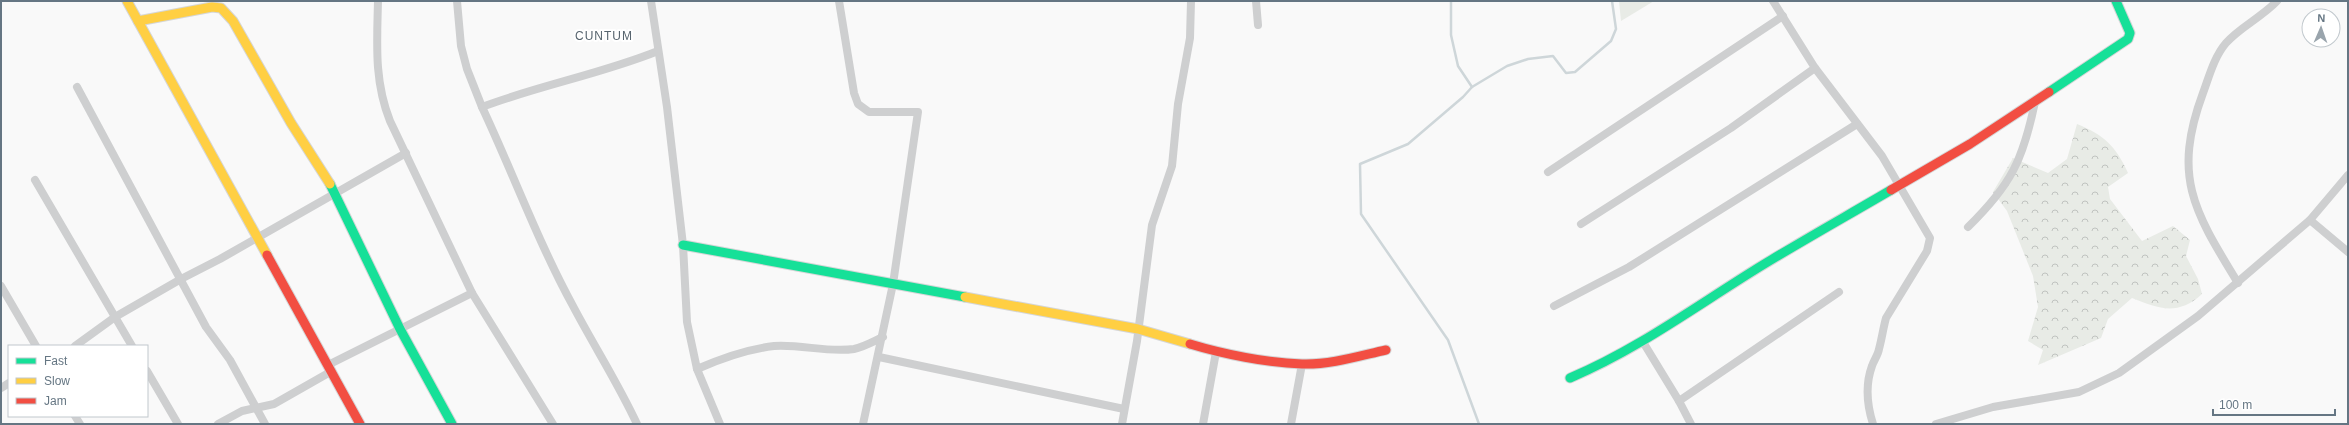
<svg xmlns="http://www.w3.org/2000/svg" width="2349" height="425" font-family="Helvetica,sans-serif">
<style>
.forest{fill:url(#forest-crowns)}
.green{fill:#e8ebe6}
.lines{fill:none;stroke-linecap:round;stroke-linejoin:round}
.stream{stroke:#ced6d9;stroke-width:2.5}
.fast-casing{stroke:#d5d6d7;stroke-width:11}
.slow-casing{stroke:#d5d6d7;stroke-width:11}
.jam-casing{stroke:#d5d6d7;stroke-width:11}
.street{stroke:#cecfd0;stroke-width:8}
.fast{stroke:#16e098;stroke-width:9}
.slow{stroke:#ffcf43;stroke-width:9}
.jam{stroke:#f24e42;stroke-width:9}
.labels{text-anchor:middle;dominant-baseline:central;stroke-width:4;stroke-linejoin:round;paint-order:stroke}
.neighbourhood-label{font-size:12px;letter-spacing:1px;fill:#57646e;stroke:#fff}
</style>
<defs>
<pattern id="forest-crowns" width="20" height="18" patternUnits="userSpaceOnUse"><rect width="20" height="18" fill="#e8ebe6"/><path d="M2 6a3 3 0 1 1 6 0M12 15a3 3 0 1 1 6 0" fill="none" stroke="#c0c3c0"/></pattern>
</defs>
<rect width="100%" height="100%" fill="#f9f9f9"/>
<!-- forest -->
<path class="forest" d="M 2077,124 C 2104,135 2116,146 2128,173 L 2108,187 L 2110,199 L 2142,241 L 2173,226 L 2190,240 L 2186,256 L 2198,279 L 2202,294 C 2178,316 2159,309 2132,298 L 2108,319 L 2101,338 L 2038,365 L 2043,350 L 2028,341 L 2038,307 L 2033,276 L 2007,211 L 1993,192 L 2013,158 L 2048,173 L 2067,159 Z"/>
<!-- green -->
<path class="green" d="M 1619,1 L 1654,1 L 1621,21 Z"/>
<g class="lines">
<!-- stream -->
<g class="stream">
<path d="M 1451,1 L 1451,35 L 1458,66 L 1472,87"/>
<path d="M 1479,424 L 1448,340 L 1361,214 L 1360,164 L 1408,144 L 1463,97 L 1472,87 L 1507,66 L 1528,59 L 1553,56 L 1566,73 L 1575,72 L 1611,41 L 1616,29 L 1612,1"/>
</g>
<!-- fast casing -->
<g class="fast-casing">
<g id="fast">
<path d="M 2049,92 L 2128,39 L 2130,33 L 2116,1"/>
<path d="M 330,184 L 400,329 L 452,424"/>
<path d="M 683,245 L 965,297"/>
<path d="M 1570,378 C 1636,350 1692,309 1753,271 C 1798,243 1845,217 1891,190"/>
</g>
</g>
<!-- slow casing -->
<g class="slow-casing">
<g id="slow">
<path d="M 127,1 L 267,255"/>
<path d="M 138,21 L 212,7 L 221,8 L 233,21 L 291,123 L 330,184"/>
<path d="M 965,297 L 1138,329 L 1190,344"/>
</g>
</g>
<!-- jam casing -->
<g class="jam-casing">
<g id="jam">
<path d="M 1891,190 L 1970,144 L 2049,92"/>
<path d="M 267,255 L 360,424"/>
<path d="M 1190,344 C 1223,354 1267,363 1302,364 C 1330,365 1359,356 1386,350"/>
</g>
</g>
<!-- street -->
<g class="street">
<path d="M 378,1 C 377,43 374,81 390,121 L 472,293 L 553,424"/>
<path d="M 457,1 L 461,46 L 467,69 L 482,107"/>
<path d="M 651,1 L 667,107 L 683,245 L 687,322 L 697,369 L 720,424"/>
<path d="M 839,1 L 854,93 L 858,104 L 869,112 L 918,112 L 893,284 L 863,424"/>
<path d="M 1256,1 L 1258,25"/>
<path d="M 1773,1 L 1815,68 L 1882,156 L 1930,238 L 1927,251 L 1886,318 C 1883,329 1882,338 1879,349 C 1878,355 1874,360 1872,366 C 1865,385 1867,405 1873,424"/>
<path d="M 77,87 L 206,327 L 230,360 L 265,424"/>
<path d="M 1548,172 L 1783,16"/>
<path d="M 35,180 L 132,346"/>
<path d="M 2310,220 L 2348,252"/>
<path d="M 1581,224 L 1731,128 L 1815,68"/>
<path d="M 1968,227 C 2011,185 2023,160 2035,102"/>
<path d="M 2238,283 C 2194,211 2172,177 2203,93 C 2209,77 2214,57 2226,43 C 2240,27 2262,17 2277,1"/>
<path d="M 1,286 L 36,346"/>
<path d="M 1554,306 L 1629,267 L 1857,124"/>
<path d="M 1643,342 L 1679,401 L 1691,424"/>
<path d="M 75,346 L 115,317 L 181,279 L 220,259 L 406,153"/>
<path d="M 879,357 L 1124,409"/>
<path d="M 328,365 L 472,293"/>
<path d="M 697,369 C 722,358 748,349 774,346 C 801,344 828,353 854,349 C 864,347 874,341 883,337"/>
<path d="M 147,371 L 178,424"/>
<path d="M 1,388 L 9,383"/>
<path d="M 1679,401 L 1839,292"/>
<path d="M 75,416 L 80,424"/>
<path d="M 218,424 L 242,411 L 274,404 L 332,371"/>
<path d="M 637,424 C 618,383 594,346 573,306 C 538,242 513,173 482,107 C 540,85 601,74 658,51"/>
<path d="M 1122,424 L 1137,341 L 1152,225 L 1172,166 L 1178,104 L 1190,38 L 1191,1"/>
<path d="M 1203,424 L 1216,352"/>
<path d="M 1291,424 L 1302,364"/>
<path d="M 1936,424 L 1993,407 L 2079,392 L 2119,373 L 2198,316 L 2310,220 L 2348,175"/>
</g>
<!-- fast -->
<use href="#fast" class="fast"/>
<!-- slow -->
<use href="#slow" class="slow"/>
<!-- jam -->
<use href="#jam" class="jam"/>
</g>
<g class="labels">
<!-- neighbourhood labels -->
<g class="neighbourhood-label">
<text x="604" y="36">CUNTUM</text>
</g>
</g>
<!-- border -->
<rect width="2349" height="425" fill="none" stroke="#657683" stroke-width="4"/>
<!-- legend -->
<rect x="8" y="345" width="140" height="72" fill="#ffffff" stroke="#c1c8cd"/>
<rect x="16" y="358" width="20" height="6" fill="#16e098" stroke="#c1c8cd"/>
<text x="44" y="365" font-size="12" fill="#657683">Fast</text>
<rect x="16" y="378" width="20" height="6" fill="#ffcf43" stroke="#c1c8cd"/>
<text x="44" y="385" font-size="12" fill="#657683">Slow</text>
<rect x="16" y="398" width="20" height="6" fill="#f24e42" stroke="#c1c8cd"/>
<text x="44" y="405" font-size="12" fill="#657683">Jam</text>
<!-- north arrow -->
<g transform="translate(2321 28) rotate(2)"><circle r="19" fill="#ffffff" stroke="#c1c8cd"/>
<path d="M0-3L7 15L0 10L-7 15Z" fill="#99a4ac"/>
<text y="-6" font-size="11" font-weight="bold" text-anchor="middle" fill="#657683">N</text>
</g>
<!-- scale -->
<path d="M2213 409v6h122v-6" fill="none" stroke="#657683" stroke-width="2"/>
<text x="2219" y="409" font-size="12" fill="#657683" stroke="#ffffff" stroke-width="3" paint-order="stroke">100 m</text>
</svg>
